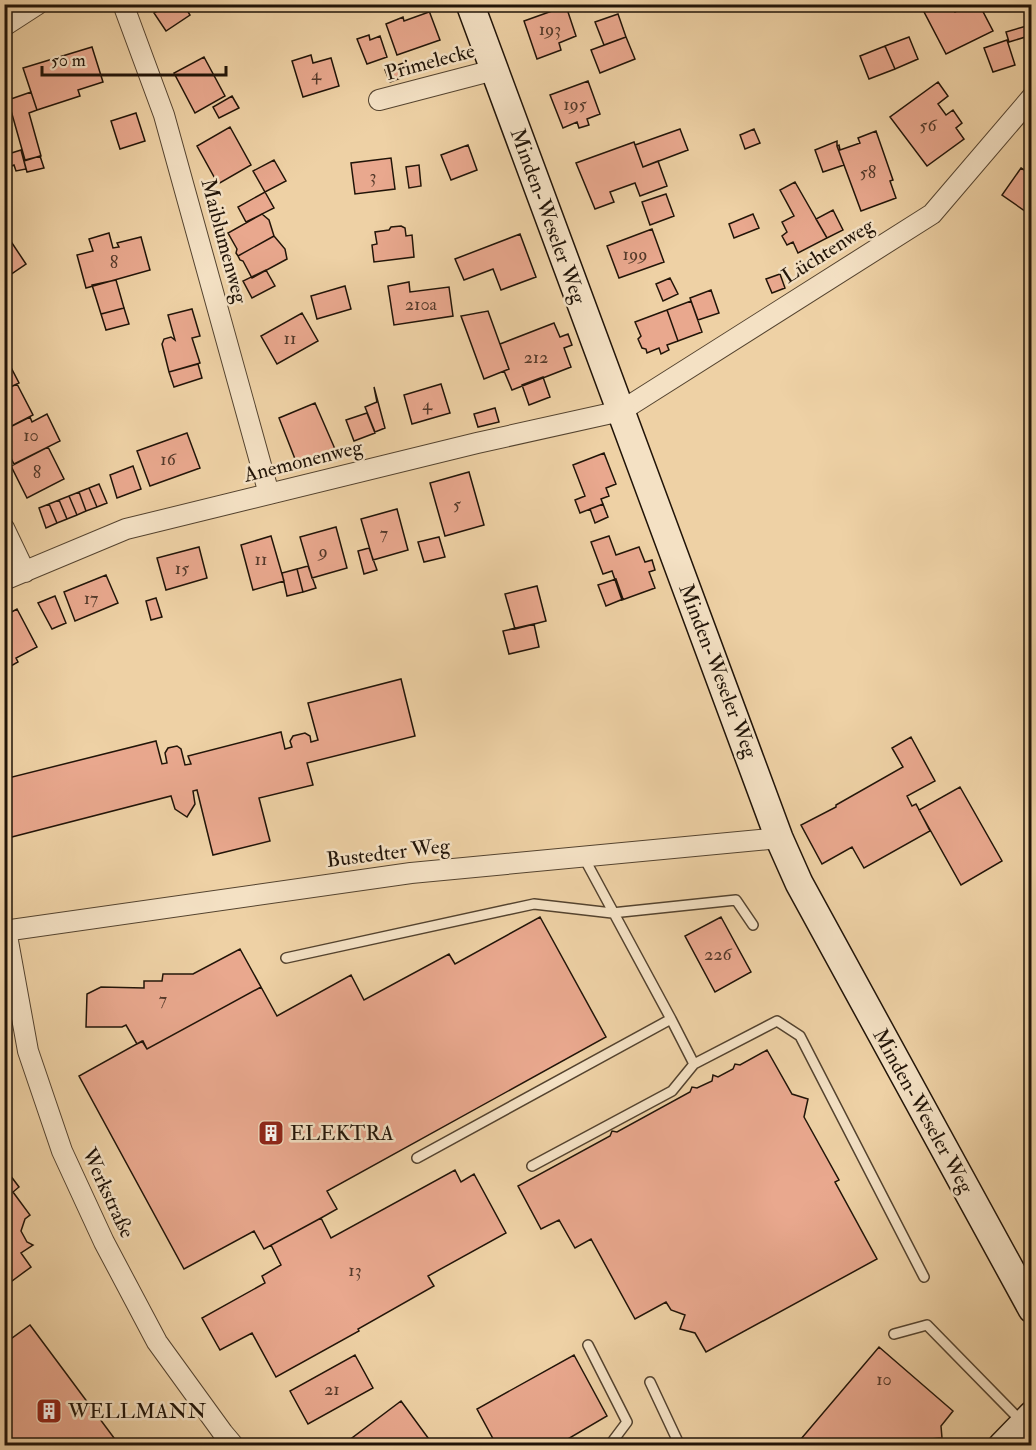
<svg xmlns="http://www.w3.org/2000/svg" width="1036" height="1450" font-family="'IM FELL Double Pica',serif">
  <rect width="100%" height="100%" fill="#eed1a5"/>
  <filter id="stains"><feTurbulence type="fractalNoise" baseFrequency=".00333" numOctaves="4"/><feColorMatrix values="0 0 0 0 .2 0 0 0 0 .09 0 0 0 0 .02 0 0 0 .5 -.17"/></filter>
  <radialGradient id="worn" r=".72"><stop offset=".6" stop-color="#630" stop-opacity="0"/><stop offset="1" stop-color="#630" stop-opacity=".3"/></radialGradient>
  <!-- building -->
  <path fill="#e9a88e" stroke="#211408" stroke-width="1.5" d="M168 4 184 5 190 15 166 31 154 13Z
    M930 4H952L955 12 971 4H979L993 31 946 54 922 8Z
    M566 6 576 36 559 43 561 50 537 59 524 21Z
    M428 8 440 40 397 55 386 24 403 17 404 21 429 12Z
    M618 14 626 37 604 45 595 22Z
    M1030 25 1032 35 1009 42 1006 32Z
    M369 35 370 40 380 36 387 57 367 64 357 39Z
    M626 37 635 59 600 73 591 50Z
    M909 37 918 59 895 69 885 46Z
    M1007 40 1015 65 993 72 984 48Z
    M885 46 895 69 869 79 860 56Z
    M92 47 103 82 78 90 80 96 37 110 23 68Z
    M311 55 313 63 331 58 339 86 303 97 292 61Z
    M204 57 225 96 195 113 174 73Z
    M406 62 411 74 390 82 385 70Z
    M588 81 600 114 587 119 589 125 579 128 577 122 563 128 550 95Z
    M938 82 948 96 938 104 946 115 953 110 962 123 956 128 964 139 927 166 890 117Z
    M31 92 37 110 29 113 41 156 25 160 8 100Z
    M232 96 239 108 219 118 213 107Z
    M136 113 145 141 120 149 111 121Z
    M230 127 251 165 218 184 197 146Z
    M680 129 688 150 643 167 635 145Z
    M754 129 760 143 745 149 740 135Z
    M876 131 893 180 890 181 896 198 861 211 837 146 839 145 840 150 860 143 858 138Z
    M837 141V146L844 165 823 172 815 150Z
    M634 142 643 167 658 161 667 186 640 196 635 183 610 192 614 202 595 209 576 163Z
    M468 145 477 170 451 180 441 155Z
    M21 150 26 169 16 171 14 165 9 167 5 155Z
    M40 156 44 168 27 172 24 161Z
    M391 158 395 189 355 194 351 163Z
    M274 160 286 181 265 192 253 171Z
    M419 165 421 186 409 188 406 167Z
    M1021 168 1032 175V216L1002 195Z
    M795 182 827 238 798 253 793 242 787 245 782 236 787 232 782 222 794 216 780 190Z
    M265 192 274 208 246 222 238 207Z
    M666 194 674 216 650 225 642 202Z
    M833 210 843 230 827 238 816 219Z
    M262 214 269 220 274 236 238 256 236 253 237 249 228 233Z
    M753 214 759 228 734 238 729 224Z
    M401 226 405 228 406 236 412 235 414 257 374 262 372 245 377 244 375 232 389 230 391 227Z
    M652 229 664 262 619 278 607 246Z
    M4 231 26 264 4 279Z
    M109 233 113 248 119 247 117 243 141 237 150 270 86 288 77 255 93 251 89 239Z
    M520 234 536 277 501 290 493 269 464 280 455 259Z
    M274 236 285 249 287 259 252 278 243 261 240 260 238 256Z
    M266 270 275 286 252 298 243 281Z
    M780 274 785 288 772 293 766 279Z
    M670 278 678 294 663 301 656 284Z
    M116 280 124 308 101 314 92 285Z
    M409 282 410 292 449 287 453 316 394 325 388 286Z
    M345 286 351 309 317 319 311 296Z
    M711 290 719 313 698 320 690 298Z
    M691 301 702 332 678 341 667 310Z
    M124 308 129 324 106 330 101 314Z
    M192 309 200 336 192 338 200 363 169 372 162 344 164 339 171 337 175 340 168 315Z
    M667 310 678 341 667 345 669 350 661 354 659 348 647 353 646 349 642 348 638 339 641 336 635 322Z
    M488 311 509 369 484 379 461 316Z
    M302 313 318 341 277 364 261 336Z
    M554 323 560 337 568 334 572 345 564 348 571 367 512 390 504 371 509 369 500 344Z
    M4 354 19 383 4 390Z
    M198 364 202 378 174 387 169 372Z
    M543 377 550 397 529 405 522 385Z
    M17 384 33 415 4 430V390Z
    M441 384 450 413 412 424 404 395Z
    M374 387 385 428 375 432 365 407 377 402Z
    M315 403 335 449 297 464 279 418Z
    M495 408 499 422 478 427 474 414Z
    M367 413 375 433 354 441 346 420Z
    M47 414 60 441 14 464 4 445V430L30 417 32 422Z
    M187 433 200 468 150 486 137 451Z
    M48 447 64 479 27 498 11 466Z
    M604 453 616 484 606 488 609 496 601 499 603 504 580 513 575 500 585 496 573 465Z
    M133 466 141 489 117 498 110 475Z
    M469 472 484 525 445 536 430 483Z
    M99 484 107 503 97 507 89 488Z
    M89 488 97 507 86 511 79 492Z
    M79 492 86 511 77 515 69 496Z
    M69 496 77 515 67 519 59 500Z
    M59 500 67 519 57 523 49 504Z
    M49 504 57 523 46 528 39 508Z
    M603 504 608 517 595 523 590 509Z
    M397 509 408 550 373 560 361 519Z
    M336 527 347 568 312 578 300 537Z
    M271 536 284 581 253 590 241 545Z
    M609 536 616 555 639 547 645 562 652 560 655 570 649 572 655 588 622 600 612 571 603 574 591 542Z
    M439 537 445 557 424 562 418 542Z
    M199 547 207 578 166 590 157 558Z
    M369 548 377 570 364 574 358 551Z
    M308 566 316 588 303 592 297 569Z
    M297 569 303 592 287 596 282 573Z
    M106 575 118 603 75 621 64 592Z
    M616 579 623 599 606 606 598 585Z
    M537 586 546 621 515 629 505 594Z
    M55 596 66 623 52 629 38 603Z
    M156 598 162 617 151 620 146 601Z
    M17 609 37 647 16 658 18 662 4 670V616Z
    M534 624 539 647 509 654 503 631Z
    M401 679 415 736 307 763 313 785 259 798 270 841 213 855 197 790 193 791 195 804 187 817 175 809 171 796 4 839V779L156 741 162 764 167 763 165 753 168 748 177 746 181 749 185 765 191 764 188 756 281 732 285 749 292 747 290 741 293 736 305 733 310 736 311 742 318 740 308 703Z
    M911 737 935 781 907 796 912 806 916 804 930 831 864 868 852 847 822 864 801 825 836 807V805L903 767 892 748Z
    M960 787 1002 861 961 885 919 810Z
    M540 917 606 1037 327 1191 337 1209 321 1218 264 1249 254 1231 184 1269 79 1076 142 1041 147 1049 261 987 277 1016 351 975 364 1000 449 954 455 964Z
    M721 917 751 972 715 992 685 936Z
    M240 949 261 987 147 1049 143 1041 137 1044 126 1025 122 1027H86L87 994 101 987 144 988V981H162L163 974H193Z
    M767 1050 792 1094 808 1099 804 1117 839 1180 835 1182 877 1259 706 1352 695 1333 680 1329 685 1315 671 1310 666 1302 635 1319 591 1239 575 1248 559 1220 541 1229 518 1186 610 1136 612 1131 617 1132 690 1092 692 1087 697 1088 712 1081 713 1075 718 1077 733 1069 735 1064 740 1065Z
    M4 1167 19 1187 13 1192 30 1215 25 1219 21 1231 27 1242 33 1245 21 1253 31 1267 12 1281 4 1271Z
    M455 1170 461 1182 474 1174 506 1233 428 1276 434 1286 358 1329 359 1331 276 1377 252 1333 220 1350 202 1318 265 1283 262 1276 281 1265 271 1245 321 1218 331 1238Z
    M30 1325 68 1376 120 1446H4V1344Z
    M879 1347 953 1411 941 1426 942 1438 930 1439 924 1446H795Z
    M355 1355 373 1388 308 1424 290 1391Z
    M574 1355 607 1416 556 1446H497L477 1409Z
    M401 1401 434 1446H351L348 1441Z"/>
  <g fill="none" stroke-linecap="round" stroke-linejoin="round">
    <!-- lane casing -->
    <g stroke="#54432f" stroke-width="12">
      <path id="lane" d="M286 958 534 904 612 913 736 900 753 925
        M671 1019 694 1064 777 1021 800 1036 924 1277
        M417 1158 671 1019 583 856
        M532 1166 672 1091 694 1064
        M894 1334 927 1325 1022 1422
        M588 1345 627 1422 609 1446
        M650 1382 680 1446"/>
    </g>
    <!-- street casing -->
    <g stroke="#54432f" stroke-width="22">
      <path id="street" d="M123 4 164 115 269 494
        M4 26 38 4
        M379 100 494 70
        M4 528 25 572
        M4 580 126 529 477 443 621 411 932 214 1032 97
        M6 930 28 1051 62 1151 104 1242 157 1342 223 1433 234 1446
        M4 931 411 873 779 838"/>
    </g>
    <!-- secondary casing -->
    <g stroke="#211408" stroke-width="30">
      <path id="secondary" d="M470 4 779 838 799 883 1032 1309
        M1002 1446 1032 1415"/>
    </g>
    <!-- lane -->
    <use href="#lane" stroke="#f4e1c4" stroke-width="9"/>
    <!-- street -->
    <use href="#street" stroke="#f4e1c4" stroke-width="20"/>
    <!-- secondary -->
    <use href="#secondary" stroke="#f4e1c4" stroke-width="27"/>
  </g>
  <!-- icons -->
  <defs>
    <g id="building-square" transform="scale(1.35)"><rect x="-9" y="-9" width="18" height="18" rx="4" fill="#8f2418" stroke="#f4e1c4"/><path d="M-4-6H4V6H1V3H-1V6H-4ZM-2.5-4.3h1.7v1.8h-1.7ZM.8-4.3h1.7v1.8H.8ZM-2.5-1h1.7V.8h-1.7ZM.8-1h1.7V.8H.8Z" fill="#fff"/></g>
  </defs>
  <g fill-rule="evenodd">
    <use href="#building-square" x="271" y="1133"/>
    <use href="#building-square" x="49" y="1411"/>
  </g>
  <g text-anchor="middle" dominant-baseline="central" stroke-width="5" stroke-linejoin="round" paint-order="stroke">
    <!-- number labels -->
    <g font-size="18" fill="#53392a">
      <text x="550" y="29">193</text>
      <text x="316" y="74">4</text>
      <text x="575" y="104">195</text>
      <text x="928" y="125">56</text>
      <text x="868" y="172">58</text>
      <text x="373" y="176">3</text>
      <text x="635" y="254">199</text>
      <text x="114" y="262">8</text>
      <text x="421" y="304">210a</text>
      <text x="290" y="338">11</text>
      <text x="536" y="357">212</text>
      <text x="427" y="404">4</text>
      <text x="31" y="435">10</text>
      <text x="168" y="459">16</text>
      <text x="37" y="472">8</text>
      <text x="457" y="504">5</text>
      <text x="384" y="533">7</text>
      <text x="323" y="551">9</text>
      <text x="261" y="559">11</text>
      <text x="182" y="568">15</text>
      <text x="91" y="598">17</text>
      <text x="718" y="954">226</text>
      <text x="163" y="999">7</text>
      <text x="355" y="1270">13</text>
      <text x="884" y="1379">10</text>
      <text x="332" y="1389">21</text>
    </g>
    <!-- street labels -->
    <g font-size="21" fill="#211408" stroke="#f4e1c4">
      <text transform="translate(430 62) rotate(-15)">Primelecke</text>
      <text transform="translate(548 216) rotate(70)">Minden-Weseler Weg</text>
      <text transform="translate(224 241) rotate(75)">Maiblumenweg</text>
      <text transform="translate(828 251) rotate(-32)">Lüchtenweg</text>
      <text transform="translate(303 461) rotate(-14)">Anemonenweg</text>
      <text transform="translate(718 671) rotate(69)">Minden-Weseler Weg</text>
      <text transform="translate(388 853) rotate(-7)">Bustedter Weg</text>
      <text transform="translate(923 1111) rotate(61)">Minden-Weseler Weg</text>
      <text transform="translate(108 1193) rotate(65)">Werkstraße</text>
    </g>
    <!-- poi labels -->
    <g font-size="21" fill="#211408" stroke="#f4e1c4" text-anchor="start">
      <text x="290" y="1133">ELEKTRA</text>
      <text x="68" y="1411">WELLMANN</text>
    </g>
  </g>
  <!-- margin -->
  <rect width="1036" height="1450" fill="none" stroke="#eed1a5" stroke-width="24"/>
  <rect x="6" y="6" width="1024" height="1438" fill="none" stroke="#211408" stroke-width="3"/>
  <rect x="12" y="12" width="1012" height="1426" fill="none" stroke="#211408" stroke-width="1.5"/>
  <!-- scale -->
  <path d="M42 66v9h184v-9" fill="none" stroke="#211408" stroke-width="3"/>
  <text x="51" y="66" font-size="18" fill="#211408" stroke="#f4e1c4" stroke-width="4.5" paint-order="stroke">50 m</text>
  <rect width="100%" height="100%" filter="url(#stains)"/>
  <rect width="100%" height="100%" fill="url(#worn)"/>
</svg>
